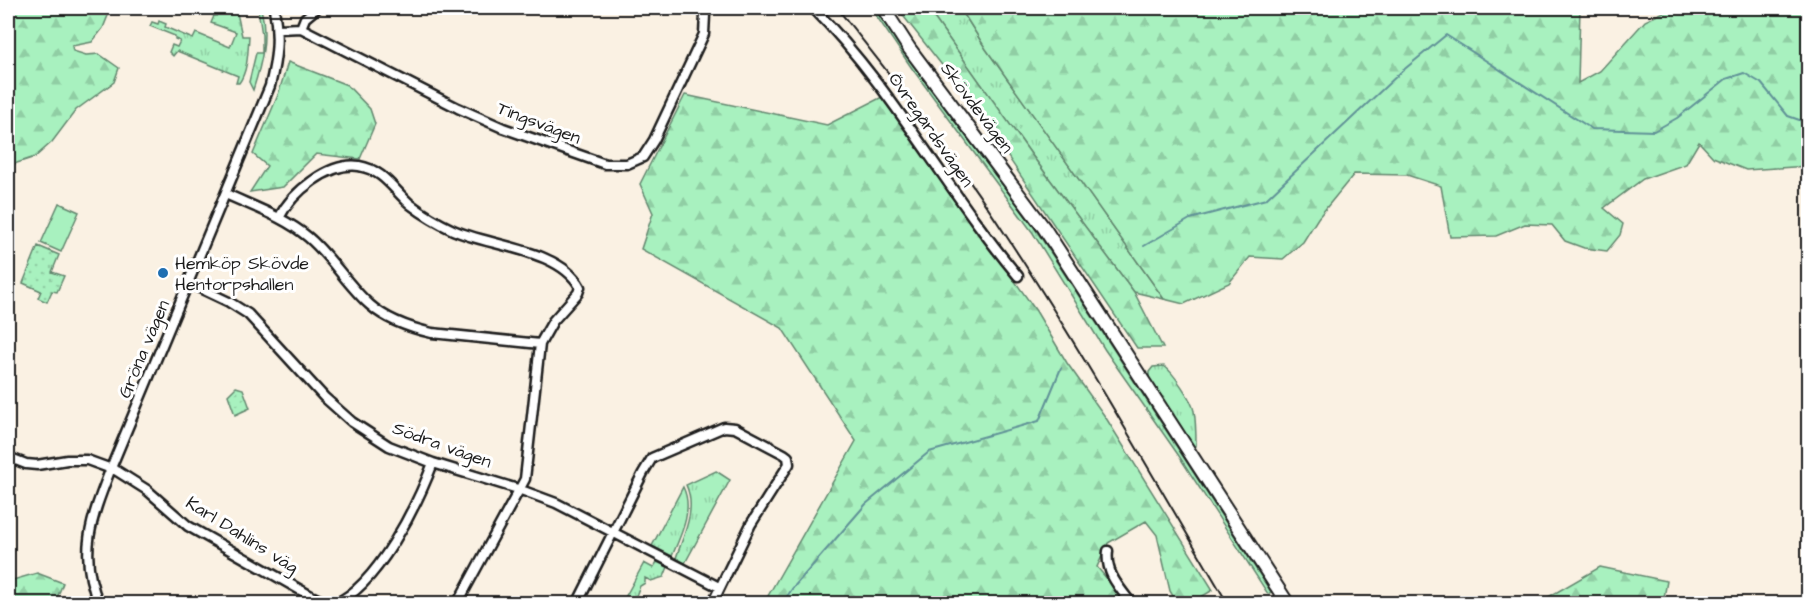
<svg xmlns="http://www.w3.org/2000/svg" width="1816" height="611" font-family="'Architects Daughter',sans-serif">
  <defs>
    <pattern id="grass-tufts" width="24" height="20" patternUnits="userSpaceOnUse" patternTransform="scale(1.5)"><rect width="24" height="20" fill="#a8f1bf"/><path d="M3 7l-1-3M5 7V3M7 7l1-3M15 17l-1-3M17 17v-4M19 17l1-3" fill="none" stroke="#90cea4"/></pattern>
    <pattern id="forest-firs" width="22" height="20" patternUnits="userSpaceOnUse" patternTransform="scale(1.5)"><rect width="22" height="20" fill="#a8f1bf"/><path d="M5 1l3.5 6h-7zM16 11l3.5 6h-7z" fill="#90cea4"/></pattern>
    <pattern id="park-dots" width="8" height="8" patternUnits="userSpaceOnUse" patternTransform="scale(1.5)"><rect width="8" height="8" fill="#a8f1bf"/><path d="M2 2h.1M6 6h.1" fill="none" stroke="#90cea4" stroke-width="1.8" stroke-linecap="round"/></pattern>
  </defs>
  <rect width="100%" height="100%" fill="#faf1e3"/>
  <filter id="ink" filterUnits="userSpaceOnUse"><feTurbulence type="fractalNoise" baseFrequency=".0167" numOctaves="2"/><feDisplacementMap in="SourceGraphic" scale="12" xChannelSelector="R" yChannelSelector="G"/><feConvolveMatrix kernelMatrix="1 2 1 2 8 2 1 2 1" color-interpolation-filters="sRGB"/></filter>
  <g filter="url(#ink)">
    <!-- grass -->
    <path fill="url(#grass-tufts)" stroke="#62866e" stroke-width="1.5" d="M206 8 216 16 217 12 209 8H236L242 36H249C248 51 248 71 239 83H236L238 76 177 51 173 56 169 52 172 45 177 47 180 41 175 39V36L150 26 152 22 158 24 159 21 166 24 165 27 193 39 196 33 230 47 236 32 211 23 214 16 205 10Z
      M251 8H261C268 37 262 62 253 90L249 82 256 53H262V35L258 9 252 10Z
      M871 8H874L926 83 1034 227 1271 592 1268 594 1179 456 1105 350 1033 233 911 67Z
      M927 8H960L986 49 1164 299 1134 292 1031 154Z
      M1164 366C1173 372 1192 400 1194 411 1196 422 1196 434 1196 446L1194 447 1149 378V372L1153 367Z
      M716 471 730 480 685 563 676 558C684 534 697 509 686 485Z
      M683 487C694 509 681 535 672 556L652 546Z
      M657 562 668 567 664 577 651 581 645 578V583L640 586 633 603H622L644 563 653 568Z"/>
    <!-- forest -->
    <path fill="url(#forest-firs)" stroke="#62866e" stroke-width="1.5" d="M8 8H111L103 28 92 42 72 46 73 51 86 55 99 54 119 68 114 82 76 110 52 142 35 157 8 166Z
      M897 8H927L1031 154 1134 292 1163 348H1137L971 102Z
      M960 8H1580L1578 83 1600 71 1645 21 1672 8H1808V166L1746 170 1713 157 1699 142 1686 164 1643 179 1604 208 1623 224 1620 235 1607 251 1584 248 1565 241 1552 225 1525 224 1496 236 1450 237 1441 186 1407 175 1354 174 1318 218 1303 242 1283 259 1250 257 1229 283 1184 304 1164 299 986 49Z
      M288 62 347 85 370 109 375 124 360 159 316 154 283 187 250 192 267 166 253 154 278 95Z
      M685 95 827 125 884 96 1036 311 1067 363 1106 418 1213 590 1191 603H1177L1170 591 1157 535 1146 521 1108 543 1097 567 1127 603H764L856 441 782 328 641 249 653 213 640 184Z
      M1600 567 1667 581 1663 603H1538Z
      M37 573 63 583 55 603H8V579L13 580Z"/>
    <!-- park -->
    <path fill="url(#park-dots)" stroke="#62866e" stroke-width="1.5" d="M38 246 59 255 52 272 64 276 57 292 52 291 47 302 38 298 41 291 23 283Z
      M236 387 243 389 250 408 235 415 228 395Z"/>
    <!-- pitch -->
    <path fill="#a8f1bf" stroke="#62866e" stroke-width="1.5" d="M59 203 79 212 61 252 41 243Z"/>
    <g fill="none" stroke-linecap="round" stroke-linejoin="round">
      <!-- stream -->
      <path stroke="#619297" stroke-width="2" d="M1144 246 1190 219 1266 199 1401 72 1446 35 1592 129 1654 131 1677 118 1726 79 1744 73 1761 83 1788 116 1808 123
        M782 604 792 589 866 504 929 452 1039 421 1061 368"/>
      <!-- street casing -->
      <g stroke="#1c1c1c" stroke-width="13">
        <path id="street" d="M813 8C893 88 946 190 1018 276
          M301 28 305 18 317 8
          M278 29 301 28 458 108 503 128 605 164H627L643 157 654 140 704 34 705 15 701 8
          M226 194C254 207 284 217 308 237 331 256 347 285 370 305 387 320 410 328 432 333L540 344 553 321 578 293 580 287C560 249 488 246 453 230 438 223 423 214 410 204 393 189 383 170 359 166 329 162 292 192 279 218
          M189 283 229 302 248 314 324 397 352 422 389 446 433 463 521 490 556 503 719 587
          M8 457 26 464 37 465 67 460H87L117 471 147 490 188 526 311 596 328 604
          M1108 551C1105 573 1119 587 1132 604
          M99 604C77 553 92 517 111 468L270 86C277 57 279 37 274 8
          M334 604C377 587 417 505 433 463
          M457 604 525 479 540 344
          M577 604 643 473 652 458 724 427 735 428 784 454 788 457 789 464 751 524 712 604"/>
      </g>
      <!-- secondary casing -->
      <g stroke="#1c1c1c" stroke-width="16">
        <path id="secondary" d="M883 8 909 48 1044 228 1288 604"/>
      </g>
      <!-- street -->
      <use href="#street" stroke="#fff" stroke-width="8"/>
      <!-- secondary -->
      <use href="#secondary" stroke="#fff" stroke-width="12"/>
      <!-- rail -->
      <path stroke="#1c1c1c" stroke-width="2" d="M837 8C895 81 954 155 1005 234 1084 354 1155 480 1228 604"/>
    </g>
  </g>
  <!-- markers -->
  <circle fill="#1f6fb2" stroke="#fff" stroke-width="2" cx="163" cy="273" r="6"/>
  <g text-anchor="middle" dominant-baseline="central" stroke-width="6" stroke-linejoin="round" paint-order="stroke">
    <!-- street labels -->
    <g font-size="18" fill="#1c1c1c" stroke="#fff">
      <text transform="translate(977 108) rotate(53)">Skövdevägen</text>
      <text transform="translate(539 123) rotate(21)">Tingsvägen</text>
      <text transform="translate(931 130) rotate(55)">Övregårdsvägen</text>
      <text transform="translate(144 349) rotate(-67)">Gröna vägen</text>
      <text transform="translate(442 445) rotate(20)">Södra vägen</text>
      <text transform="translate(242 535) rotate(32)">Karl Dahlins väg</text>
    </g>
    <!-- poi labels -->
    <g font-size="18" fill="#1c1c1c" stroke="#fff" text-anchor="start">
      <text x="175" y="263">Hemköp Skövde<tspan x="175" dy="21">Hentorpshallen</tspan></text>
    </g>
  </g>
  <!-- margin -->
  <rect width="1816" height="611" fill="none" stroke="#fff" stroke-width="30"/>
  <rect x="15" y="15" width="1786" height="581" fill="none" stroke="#1c1c1c" stroke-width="2" filter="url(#ink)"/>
</svg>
